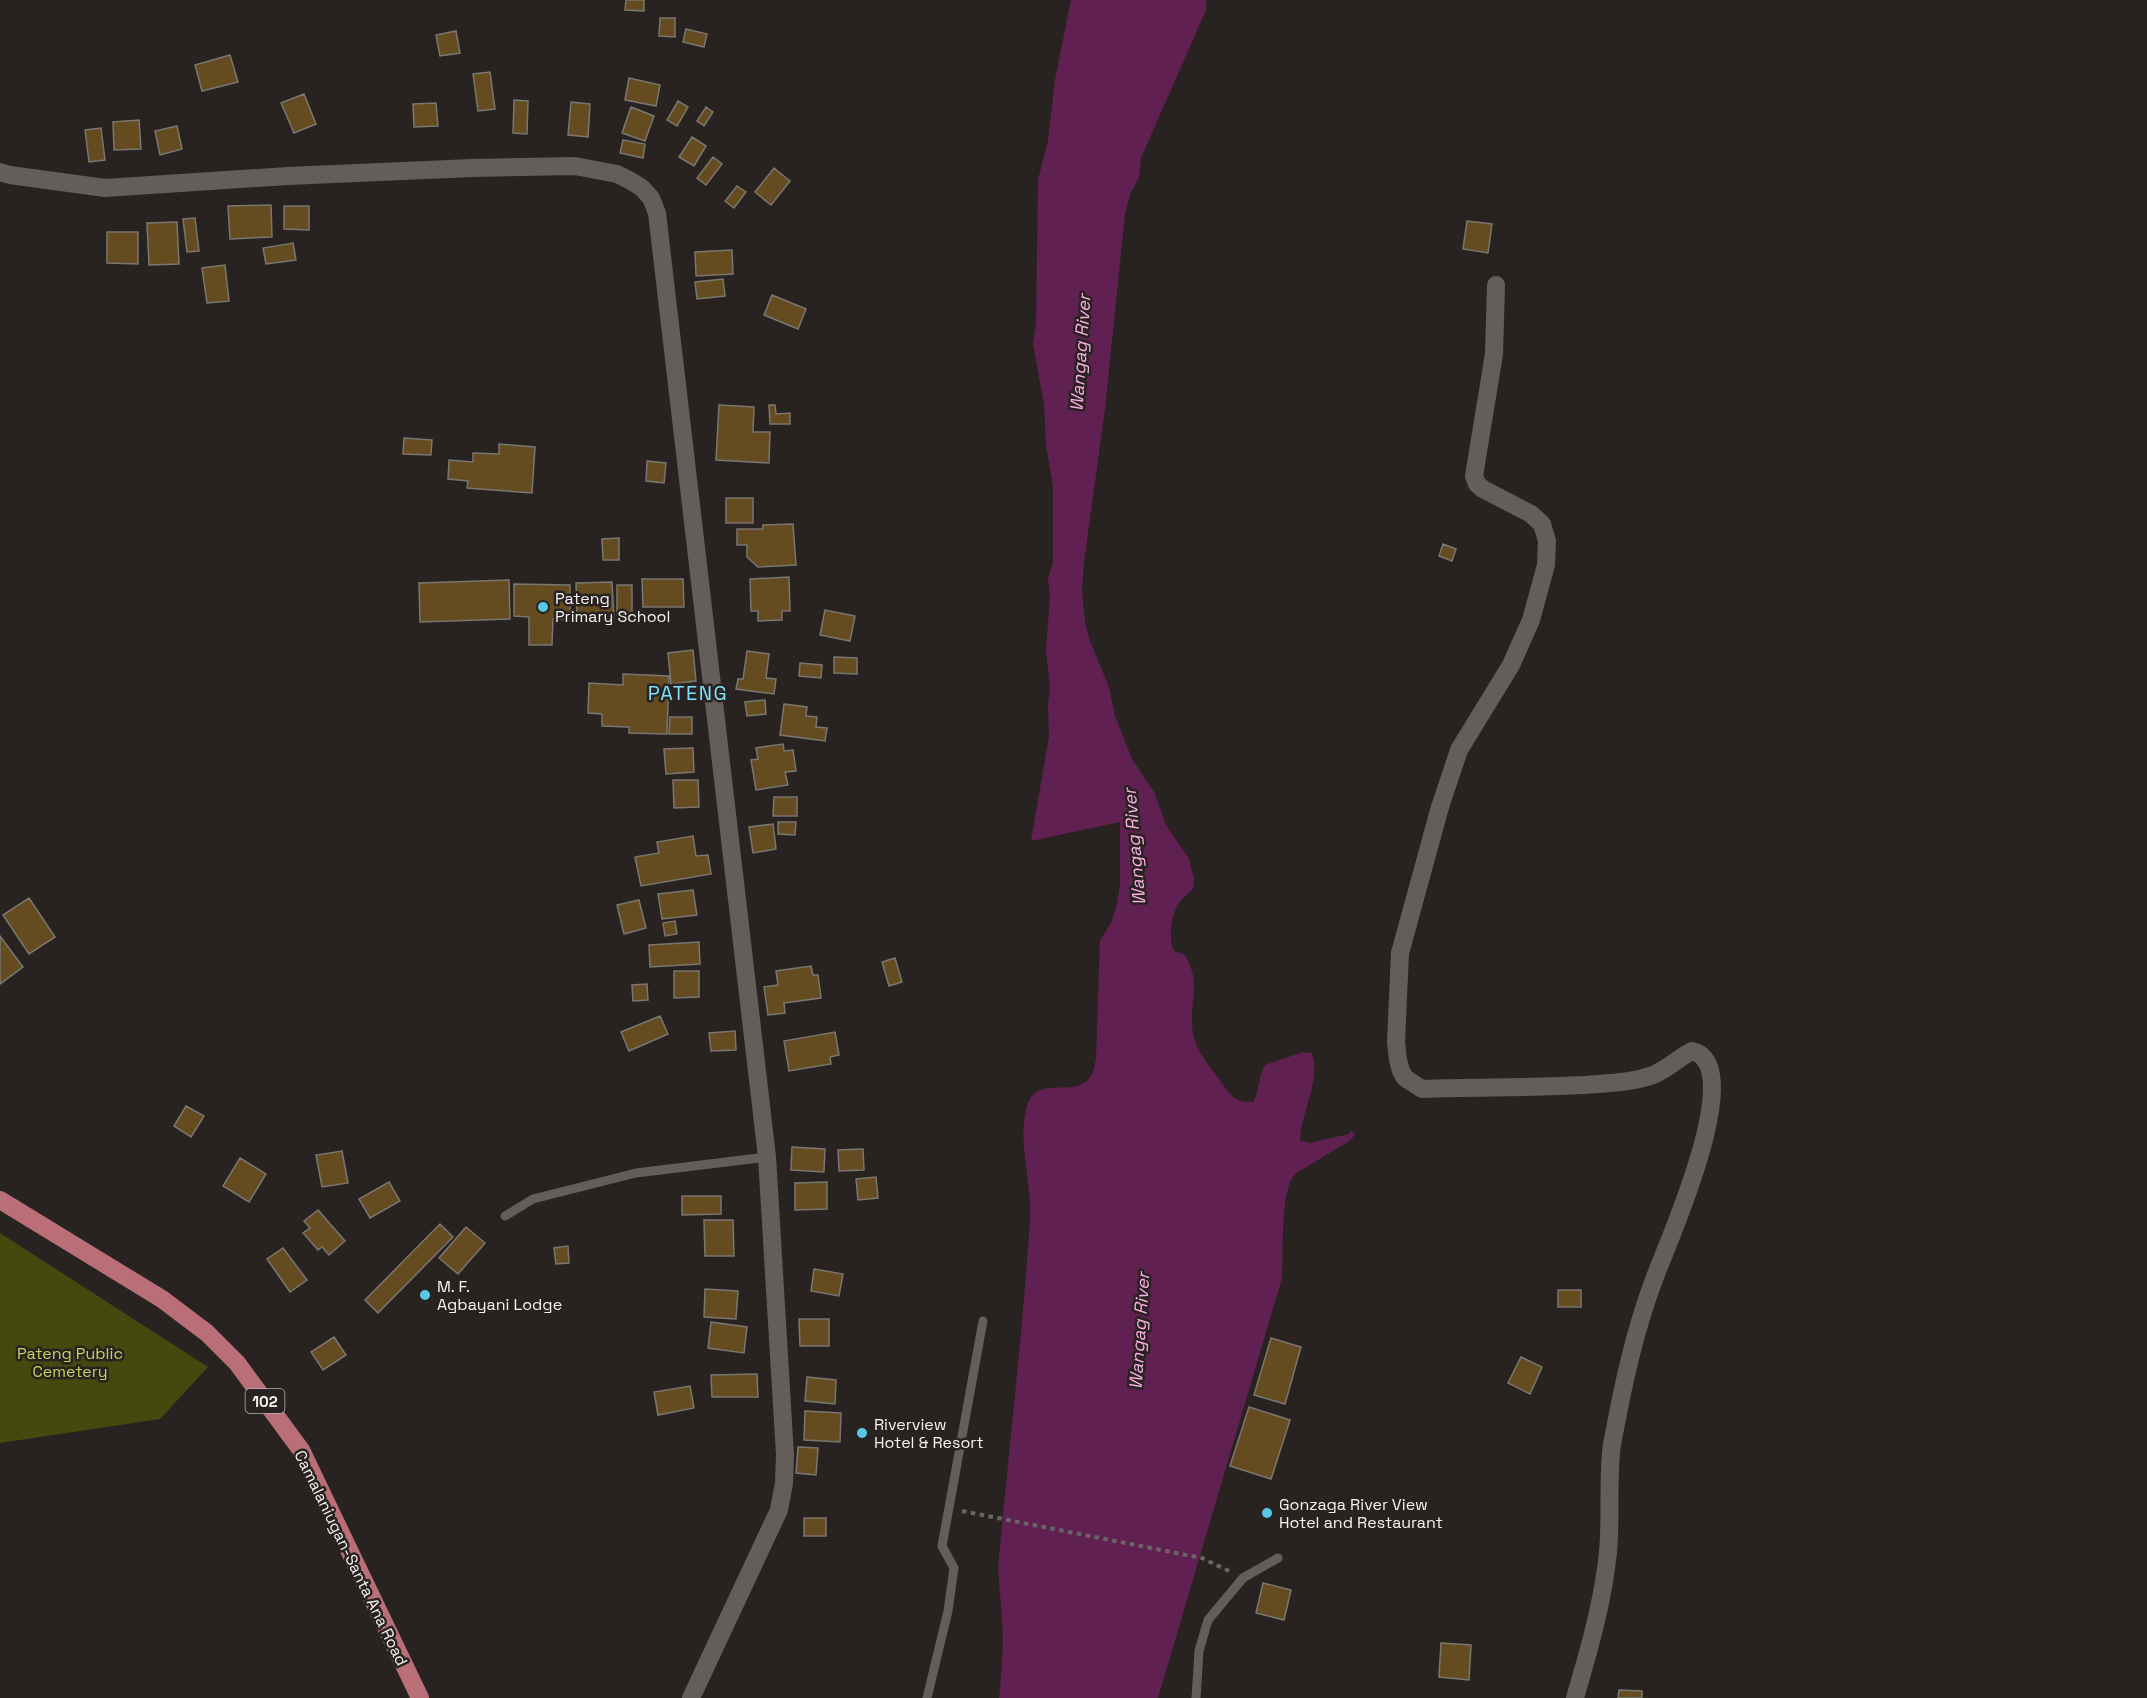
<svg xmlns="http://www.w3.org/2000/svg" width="2147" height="1698" font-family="'Space Grotesk',sans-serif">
  <rect width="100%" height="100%" fill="#282320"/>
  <!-- green -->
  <path fill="#44490e" d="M0 1233 208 1367 160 1419 0 1443Z"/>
  <!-- water -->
  <path fill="#612052" d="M1071 0H1206V10L1141 158 1139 177 1130 195 1125 214 1105 409 1084 562 1082 592 1085 622 1090 641 1109 687 1115 716 1132 759 1154 792 1166 825 1189 859 1194 879 1193 889C1189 893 1182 898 1179 903 1171 914 1168 939 1174 951L1184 954C1201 981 1191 995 1192 1022 1192 1046 1206 1062 1220 1080 1230 1094 1233 1103 1253 1102 1260 1090 1258 1077 1265 1065L1303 1052 1312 1053C1321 1082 1301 1111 1300 1140L1309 1143 1349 1134 1352 1131 1355 1135 1348 1142 1296 1173C1279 1190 1284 1252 1282 1276 1281 1282 1279 1289 1277 1295L1158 1698H999C1002 1671 1004 1644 1002 1617 1001 1597 997 1577 999 1558 1009 1445 1023 1332 1030 1219 1032 1183 1018 1145 1026 1110 1034 1072 1071 1099 1089 1079 1093 1074 1095 1065 1096 1058L1100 940 1111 923 1117 904 1120 884V822L1031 841 1049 736 1048 705 1050 689 1046 651 1050 595 1048 578 1053 563V486L1046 445 1044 404 1033 344 1036 325 1038 180 1048 141 1055 80Z"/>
  <!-- building -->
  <path fill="#644c20" stroke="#7a7671" stroke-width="1.5" d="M626 0H644V11L625 10Z
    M660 18H675V37L659 36Z
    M686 29 707 34 704 47 683 42Z
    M456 31 460 53 440 56 436 35Z
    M230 55 238 82 202 91 195 65Z
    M490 72 495 109 478 111 473 74Z
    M629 78 660 85 656 106 625 100Z
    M304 94 316 124 294 133 281 103Z
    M514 100 528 101 527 134 513 133Z
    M678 101 688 107 677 126 667 120Z
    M571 102 590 104 588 137 568 135Z
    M436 103 438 126 414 127 413 104Z
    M631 107 654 116 645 141 622 133Z
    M706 107 713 112 704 126 697 121Z
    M139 120 141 149 114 150 113 122Z
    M177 126 182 149 160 155 155 131Z
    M101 128 105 160 89 162 85 130Z
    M692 137 706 146 694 166 679 157Z
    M623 140 645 144 643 158 620 153Z
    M713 157 722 164 706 185 697 178Z
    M774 168 790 181 771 205 755 192Z
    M737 186 746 192 734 208 725 201Z
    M271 205 272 237 230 239 228 206Z
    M284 206H309V230L284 229Z
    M195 218 199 251 187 252 183 219Z
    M1467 221 1492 224 1488 253 1463 249Z
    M177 222 179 264 149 265 147 223Z
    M107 232H138V264L107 263Z
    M293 243 296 260 266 264 263 248Z
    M732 250 733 274 696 276 695 252Z
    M225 265 229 301 207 303 202 268Z
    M723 279 725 296 697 299 695 282Z
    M772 295 806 309 798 329 764 315Z
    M719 405 754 407 753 432H770L769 463 716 460Z
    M769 405H775L776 414 790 413V424H770Z
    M404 438 432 440 431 455 403 454Z
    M499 444 535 447 532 493 467 488 468 481 448 479 449 460 473 462V453L499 454Z
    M647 461 666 463 664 483 646 481Z
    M726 498H753V523H726Z
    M793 524 796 565 758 567 747 557V545H737V529H763V525Z
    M619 538V560H603L602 539Z
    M1443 544 1456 549 1452 561 1439 556Z
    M789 577 790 611H782V620L758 621V611H751L750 579Z
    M642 579H683L684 607H643Z
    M509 580 510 619 420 622 419 583Z
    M612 582 614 618 577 619 576 583Z
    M514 584 570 585V620L553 619 552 645H529V617L514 616Z
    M617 585H632V615H617Z
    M825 610 855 616 850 641 820 635Z
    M693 650 696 681 671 684 668 653Z
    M747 651 769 654 766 678 776 679 774 694 736 689 738 679H743Z
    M834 657 857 658V674L834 673Z
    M800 663 822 665 821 678 799 676Z
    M623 674 669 676 667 734 629 733V727L602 726V714L588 713 589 683 623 685Z
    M765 700 766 714 747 716 745 702Z
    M784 704 807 707 806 716 817 717 816 727 827 728 825 741 780 735Z
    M670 717H692V734H669Z
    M783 744 784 751 793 750 796 771 785 772 788 785 756 790 751 760 758 759 756 748Z
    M693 748 694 772 666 774 664 749Z
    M673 780H698L699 807 674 808Z
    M774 797H797V816H773Z
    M778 822H796L795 835 778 834Z
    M773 824 776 849 753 853 749 827Z
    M693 836 696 856 708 855 711 874 641 886 635 857 659 853 657 842Z
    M693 890 697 915 662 919 658 894Z
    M29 898 55 937 29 954 3 915Z
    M639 900 646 928 624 934 617 905Z
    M675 921 677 934 665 936 663 923Z
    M0 936 23 967 0 984Z
    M699 942 700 964 650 967 649 945Z
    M895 958 902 982 889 986 882 962Z
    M811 966 813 975H818L821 998 784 1003 785 1013 768 1015 764 987 778 985 776 971Z
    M674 971H699V997L674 998Z
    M647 984 648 1000 633 1001 632 985Z
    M660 1016 668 1034 629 1051 621 1032Z
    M735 1031 736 1050 711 1051 709 1033Z
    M835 1032 839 1055 830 1057 831 1064 789 1071 784 1041Z
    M186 1106 204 1116 191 1137 174 1126Z
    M792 1147 825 1149 824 1172 791 1170Z
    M863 1149 864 1170 839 1171 838 1150Z
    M342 1151 348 1183 322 1187 316 1155Z
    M240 1158 266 1174 249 1202 223 1186Z
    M876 1177 878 1198 858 1200 856 1179Z
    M389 1182 400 1201 370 1218 359 1199Z
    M827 1182V1209L795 1210V1183Z
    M682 1196H721V1214L682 1215Z
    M318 1210 345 1241 329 1255 322 1247 318 1250 303 1233 310 1228 304 1221Z
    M704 1220H733L734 1256H705Z
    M440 1224 453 1237 378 1313 365 1300Z
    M466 1227 485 1243 458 1274 439 1258Z
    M568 1246 569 1263 556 1264 554 1248Z
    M283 1248 307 1280 290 1292 267 1259Z
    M814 1269 843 1274 839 1296 811 1291Z
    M705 1289 738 1291 736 1319 704 1317Z
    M1558 1290H1581V1307H1558Z
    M799 1319H829V1346H800Z
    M711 1322 747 1327 744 1353 708 1348Z
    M334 1337 346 1355 323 1370 311 1352Z
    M1271 1338 1301 1347 1285 1404 1254 1395Z
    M1521 1357 1542 1367 1530 1394 1508 1383Z
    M757 1374 758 1397H712L711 1375Z
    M807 1377 836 1380 835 1404 805 1401Z
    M690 1386 694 1408 658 1415 654 1392Z
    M1249 1407 1290 1420 1271 1479 1230 1466Z
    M805 1411 841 1413 840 1442 804 1440Z
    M798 1447 818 1448 816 1475 796 1473Z
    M804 1518H826V1536H804Z
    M1263 1583 1291 1590 1284 1620 1256 1613Z
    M1441 1643 1471 1645 1469 1680 1439 1677Z
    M1619 1690 1642 1691V1698H1618Z"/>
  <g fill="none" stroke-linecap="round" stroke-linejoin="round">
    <!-- path -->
    <path stroke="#6b6664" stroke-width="4" stroke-dasharray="4.5 4.5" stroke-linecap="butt" d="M962 1511 1202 1558 1229 1571"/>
    <!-- lane -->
    <path stroke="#645e5b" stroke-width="9" d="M505 1216 533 1199 636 1173 767 1157
      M927 1698 948 1611 954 1568 942 1546 983 1321
      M1196 1698 1199 1651 1208 1620 1243 1578 1278 1558"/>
    <!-- street -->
    <path stroke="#645e5b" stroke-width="18" d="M0 172 10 175 105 188 288 176 472 168 575 166 617 174 631 181 642 188 651 198 657 213 767 1157 785 1455 784 1483 779 1510 691 1698
      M1496 285 1494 354 1474 476 1477 484 1483 489 1531 514 1542 524 1547 541 1546 565 1531 620 1511 665 1459 750 1440 807 1400 953 1396 1042 1398 1060 1401 1071 1405 1078 1422 1089C1476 1087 1530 1088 1584 1085 1606 1083 1631 1083 1653 1075 1668 1069 1678 1058 1692 1051 1749 1064 1667 1244 1655 1277 1638 1321 1627 1367 1618 1413 1616 1426 1612 1440 1611 1453 1608 1486 1611 1519 1608 1552 1603 1602 1589 1650 1575 1698"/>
    <!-- primary -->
    <path stroke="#ba6f78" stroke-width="18" d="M0 1200 162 1299 207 1333 237 1363 301 1450 420 1698"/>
  </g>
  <!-- markers -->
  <g fill="#59c8e4" stroke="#282320" stroke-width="2">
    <circle cx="543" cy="607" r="6"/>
    <circle cx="425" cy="1295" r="6"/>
    <circle cx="862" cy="1433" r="6"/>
    <circle cx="1267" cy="1513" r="6"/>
  </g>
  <g text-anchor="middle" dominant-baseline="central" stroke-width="5" stroke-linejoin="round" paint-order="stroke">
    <!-- shield labels -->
    <rect fill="#282320" stroke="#b9b5b3" stroke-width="1.5" x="245.5" y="1389" width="39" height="24" rx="4.5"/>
    <g font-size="15" font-weight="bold" fill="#f7f3f2">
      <text x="265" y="1401">102</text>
    </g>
    <!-- poi labels -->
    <g font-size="16" fill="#f7f3f2" stroke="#282320" text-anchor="start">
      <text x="555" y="598">Pateng<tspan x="555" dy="18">Primary School</tspan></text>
      <text x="437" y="1286">M. F.<tspan x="437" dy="18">Agbayani Lodge</tspan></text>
      <text x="874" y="1424">Riverview<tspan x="874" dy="18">Hotel &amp; Resort</tspan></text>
      <text x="1279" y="1504">Gonzaga River View<tspan x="1279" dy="18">Hotel and Restaurant</tspan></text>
    </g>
    <!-- park labels -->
    <g font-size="16" fill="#c7d35c" stroke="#282320">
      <text x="70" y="1353">Pateng Public<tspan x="70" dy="18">Cemetery</tspan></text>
    </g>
    <!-- street labels -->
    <g font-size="16" fill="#f7f3f2" stroke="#282320">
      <text transform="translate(351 1558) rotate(64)">Camalaniugan-Santa Ana Road</text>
    </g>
    <!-- water labels -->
    <g font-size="18" font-style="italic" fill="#fdaee6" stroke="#282320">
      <text transform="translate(1080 353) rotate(-86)">Wangag River</text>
      <text transform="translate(1134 847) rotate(-95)">Wangag River</text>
      <text transform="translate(1139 1331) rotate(-86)">Wangag River</text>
    </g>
    <!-- quarter labels -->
    <g font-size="20" letter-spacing="1.5" fill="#7ee1fb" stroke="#282320">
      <text x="688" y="693">PATENG</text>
    </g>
  </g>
</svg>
